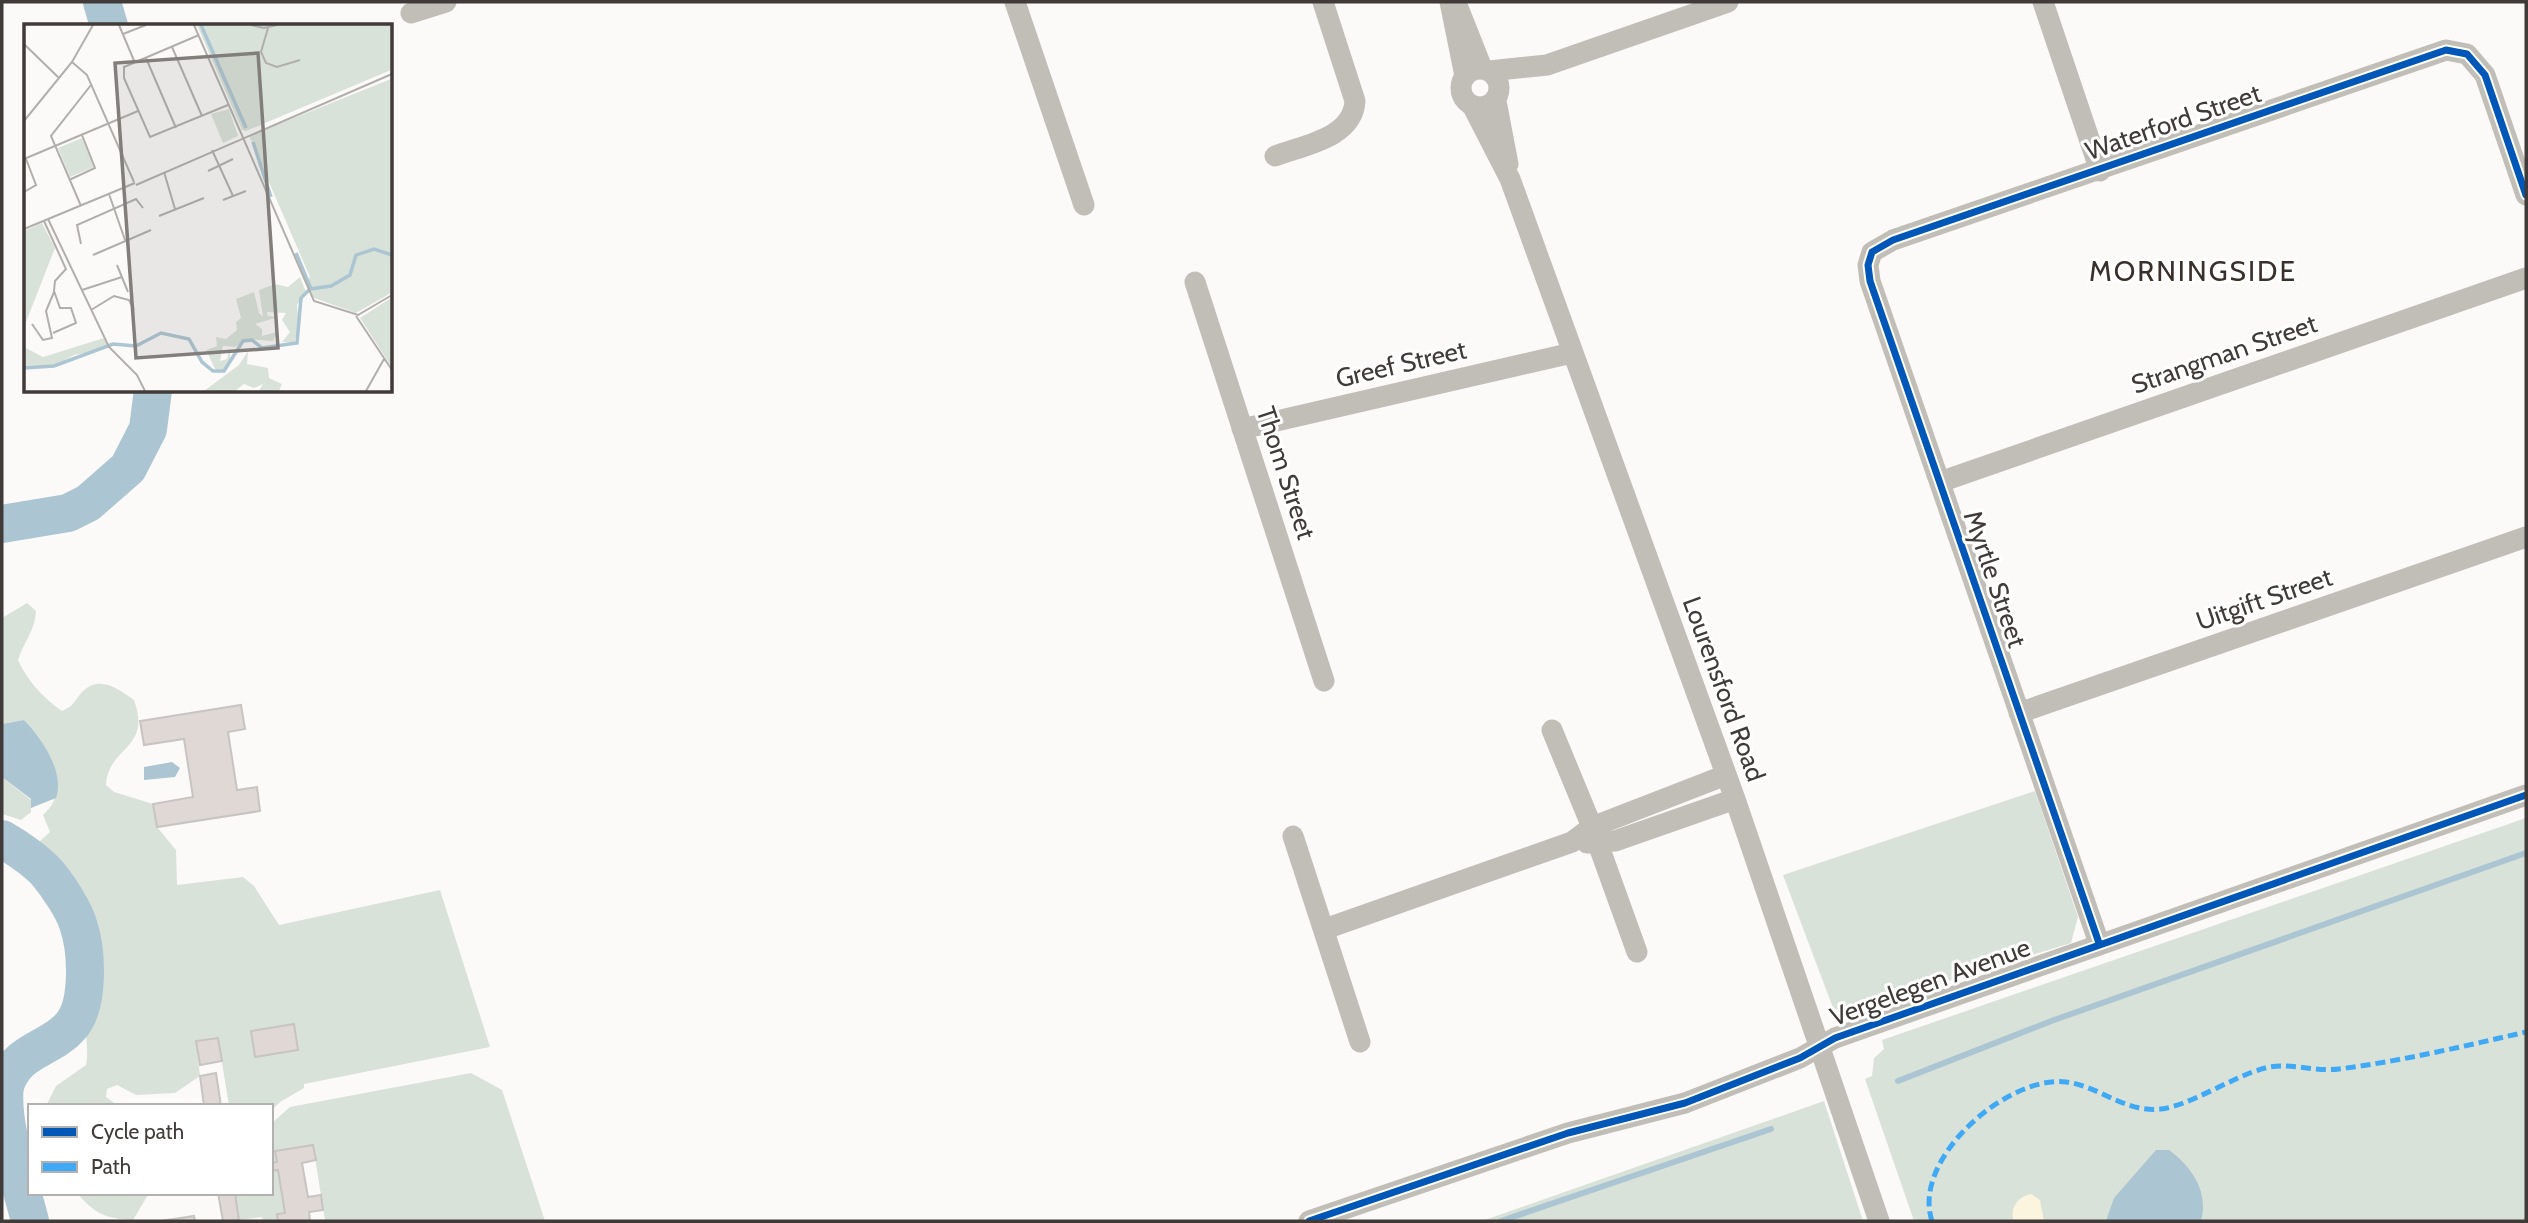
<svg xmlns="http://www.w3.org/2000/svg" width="2528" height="1223" font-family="Cabin,sans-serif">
  <rect width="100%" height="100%" fill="#fcfaf8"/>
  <!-- green -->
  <path fill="#d9e2d9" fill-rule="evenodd" d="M27 603 36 611C36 628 23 644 18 660 27 680 43 698 62 711 74 706 74 701 82 692 99 674 119 689 134 700 152 750 108 746 106 785L114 792 153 804 157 827 176 850 177 885 243 877 254 886 279 925 440 890 490 1047 304 1084V1088L280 1102 271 1111V1106H229L218 1038 196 1041 200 1076 175 1093 136 1095 117 1085 107 1089 106 1097 118 1106H46L56 1086 86 1065C89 1050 85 1039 86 1024 86 1013 90 1003 91 992 93 965 87 910 70 888 59 875 46 867 36 853L40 841 50 832 43 815C74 788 48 744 24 720L2 724V618ZM294 1024 255 1056 251 1031Z
    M2 777 31 800V812L21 820 2 814Z
    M2035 791 2078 917 2071 943 1851 1011 1844 1013 1833 1008 1783 875Z
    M2526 818V1221H1914L1865 1079 1872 1076 1874 1058 1884 1049 1882 1040Z
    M471 1073 502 1090 545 1221H325L313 1145 275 1151 277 1162 271 1163V1124L290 1107Z
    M1824 1101 1863 1221H1482Z
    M278 1170 285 1213 277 1214V1221H286H263L262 1217 239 1220 235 1193H271V1171Z
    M77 1193H147L148 1195 133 1220C105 1218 96 1215 77 1193Z"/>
  <!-- sand -->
  <path fill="#fbf5df" d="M2031 1194 2040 1200 2044 1221H2014C2009 1209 2018 1196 2031 1194Z"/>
  <!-- water -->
  <path fill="#acc5d2" d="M24 720C42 738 65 772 56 798L31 808V799L2 777V724Z
    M172 762 180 768 175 777 144 780V767Z
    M2156 1150H2169C2192 1167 2209 1192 2201 1221H2106L2114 1198Z"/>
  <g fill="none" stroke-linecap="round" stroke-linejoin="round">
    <!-- stream -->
    <path stroke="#acc5d2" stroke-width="6" d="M1898 1081 2054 1020 2526 853
      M1501 1221 1771 1129"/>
    <!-- river -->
    <path stroke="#acc5d2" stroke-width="38" d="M102 2 109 26
      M2 524 68 513 88 503 128 468 148 429 153 390
      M2 839C16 847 38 862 48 874 58 886 74 910 78 924 87 950 90 1006 70 1027 50 1050 16 1049 5 1086 0 1122 21 1185 30 1221"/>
  </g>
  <!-- building -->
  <path fill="#dfd8d4" stroke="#c7c4c2" stroke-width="2" d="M241 705 245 729 228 732 237 790 257 787 260 811 157 827 153 804 193 797 184 739 144 745 140 721Z
    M294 1024 298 1050 255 1057 251 1031Z
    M218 1038 222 1061 200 1065 196 1041Z
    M216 1073 221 1106H204L200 1076Z
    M313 1145 316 1160 302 1163 308 1197 321 1195 323 1210 309 1212 310 1221H278L277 1214 285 1213 278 1170 271 1171V1163L277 1162 275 1151Z
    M218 1193H235L239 1221H223Z
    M194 1216 195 1221H161Z"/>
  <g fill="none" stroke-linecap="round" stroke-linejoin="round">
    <!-- street -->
    <path stroke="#c1beb7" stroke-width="21" d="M1015 2 1084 205
      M1450 2 1465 76
      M2043 2 2100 171
      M1459 10 1482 68
      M411 13 446 2
      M1461 88a19 19 0 1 1 38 0a19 19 0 1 1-38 0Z
      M1489 71 1547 65 1728 2
      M1496 101 1508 164
      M1473 107 1510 179 1735 799 1879 1221
      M1275 156C1304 145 1353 138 1355 101L1323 2
      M1195 282 1324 681
      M1242 429 1572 353
      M1940 482 2526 278
      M2019 713 2526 537
      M1552 730 1592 827 1637 952
      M1293 836 1360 1042
      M1587 843 1615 841 1735 799
      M1325 929 1572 842 1592 827 1726 775
      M2099 943 1870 281 1868 265 1872 252 1893 240 2446 50 2467 54 2485 75 2526 195
      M1309 1221 1568 1133 1685 1103 1800 1058 1835 1038 2526 795"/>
    <!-- quiet -->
    <path stroke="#3fa9f5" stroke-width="5" stroke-dasharray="10 5" stroke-linecap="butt" d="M1932 1221C1911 1159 2007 1075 2066 1082 2100 1086 2124 1113 2161 1109 2189 1106 2234 1076 2265 1068 2288 1062 2315 1072 2339 1069 2402 1061 2465 1046 2526 1032"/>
    <!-- cycleway casing -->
    <g stroke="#fff" stroke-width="11">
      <path id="cycleway" d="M2099 943 1870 281 1868 265 1872 252 1893 240 2446 50 2467 54 2485 75 2526 195
        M1309 1221 1568 1133 1685 1103 1800 1058 1835 1038 2526 795"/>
    </g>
    <!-- cycleway -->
    <use href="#cycleway" stroke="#0057b8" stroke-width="7"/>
  </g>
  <g text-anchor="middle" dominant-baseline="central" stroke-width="6" stroke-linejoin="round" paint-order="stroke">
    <!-- street labels -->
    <g font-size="26" fill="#403b38" stroke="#fff">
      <text transform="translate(2173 122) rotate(-19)">Waterford Street</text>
      <text transform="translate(2224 354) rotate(-19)">Strangman Street</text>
      <text transform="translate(1401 364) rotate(-13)">Greef Street</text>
      <text transform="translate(1286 473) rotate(72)">Thom Street</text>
      <text transform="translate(1995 579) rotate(71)">Myrtle Street</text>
      <text transform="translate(2264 599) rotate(-19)">Uitgift Street</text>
      <text transform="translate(1724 689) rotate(70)">Lourensford Road</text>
      <text transform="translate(1930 982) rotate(-20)">Vergelegen Avenue</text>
    </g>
    <!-- neighbourhood labels -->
    <g font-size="28" letter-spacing="2" fill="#3a302b" stroke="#fff">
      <text x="2193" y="271">MORNINGSIDE</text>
    </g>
  </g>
  <!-- overview -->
  <g transform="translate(24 24)">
    <rect width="368" height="368" fill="#fcfaf8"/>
    <path d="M173 1H367V46L222 107 218 106ZM367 55V269L332 289 290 274 282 259 286 253 225 112ZM205 85 214 112 199 119 187 90ZM58 114 70 143 46 153 34 124ZM18 199 31 224 0 303V207ZM276 253 282 268 273 281 275 302 270 319 258 318 266 308 258 296 262 289 243 288 244 292 254 293 231 300 238 305V312L253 308 249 317 224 315 211 323 199 322 196 337 203 335 206 324V339L198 346 191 345 182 326 193 322 192 313 202 315 213 306 212 298 217 294 212 275 230 268 235 289 239 293 235 266 251 260 264 263ZM367 274V342L336 294ZM80 314 84 322 77 326 50 331 30 342 0 344V323L19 333ZM224 327 223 340 244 344 245 354 258 360 255 367H235L239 360 230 364 220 360 211 367H180L215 341Z" fill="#d9e2d9"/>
    <path fill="none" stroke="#acc5d2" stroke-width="3.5" d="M177 1 222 104M229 118 247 173M272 229 287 265M0 344 30 342 89 320 112 322 137 309 165 315 178 338 189 347H200L219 317 228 316 238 324 273 319 277 274 286 265 307 262 326 251 332 231 350 225 368 231"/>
    <path fill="none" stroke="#b1aeab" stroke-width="2" d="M95 1 111 39M170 1 290 277 334 291 368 271M227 1 240 4 253 1M244 4 237 28 242 39 253 43 276 36M99 10 122 1M175 11 100 43V54L126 113 204 81M0 20 35 54M148 23 178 92M122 34 152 104M48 38 63 51 110 158M0 97 48 38 69 1M188 126 209 172M0 135 114 87M184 147 209 135M140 148 151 185M45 156 71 144 58 111M112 161 368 50M0 168 12 161 2 135M85 170 101 216M199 176 222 167M57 182 27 112 67 61M135 192 180 174M24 195 85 323 113 351 121 367M20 197 42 245 31 257 30 267 36 284H47L52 299 29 309M0 205 111 159M57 220 53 201 112 175 119 184M69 231 127 206M93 241 104 268M58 266 98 253M67 286 90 272 105 276 110 286M332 292 368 346M8 300 19 316 28 314 22 287 30 268M342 367 360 335"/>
    <path fill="#827e7b" fill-opacity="0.15" stroke="#827e7b" stroke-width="3.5" d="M234 29 254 324 112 334 91 39Z"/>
    <rect width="368" height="368" fill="none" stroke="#403b38" stroke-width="3.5"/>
  </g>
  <!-- border -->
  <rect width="2528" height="1223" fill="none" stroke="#403b38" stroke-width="7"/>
  <!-- legend -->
  <rect x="28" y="1104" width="245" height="91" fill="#ffffff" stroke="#b3b1af" stroke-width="2"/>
  <rect x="42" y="1127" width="35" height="10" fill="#0057b8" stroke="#b3b1af" stroke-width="2"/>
  <text x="91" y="1139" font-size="21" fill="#403b38">Cycle path</text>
  <rect x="42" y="1162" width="35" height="10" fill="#3fa9f5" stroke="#b3b1af" stroke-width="2"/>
  <text x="91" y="1174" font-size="21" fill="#403b38">Path</text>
</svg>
